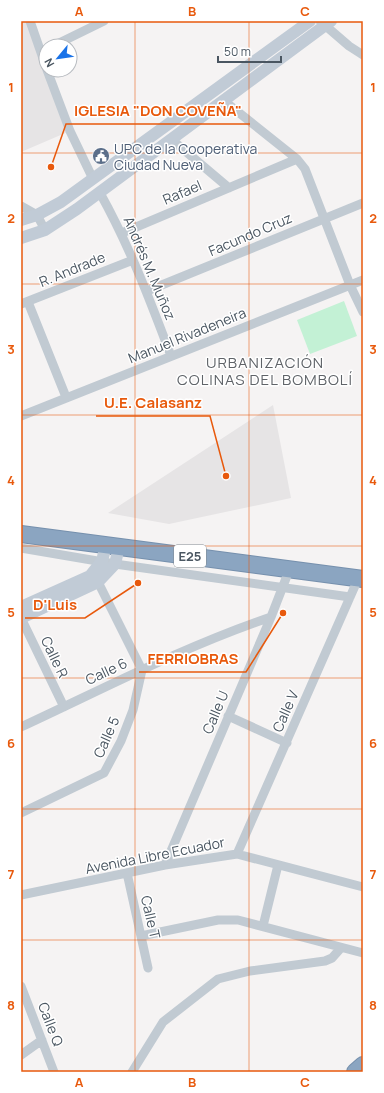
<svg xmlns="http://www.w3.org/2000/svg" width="384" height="1093" font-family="Manrope,sans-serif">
  <rect width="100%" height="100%" fill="#f5f3f3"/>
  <!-- education -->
  <path fill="#e6e4e5" d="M21 21H31L70 131 21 152Z
    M273 405 291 498 169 524 108 513Z"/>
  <!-- green -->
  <path fill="#c3f1d5" d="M344 301 357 336 310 354 297 320Z"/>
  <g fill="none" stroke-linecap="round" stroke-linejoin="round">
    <!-- highway casing -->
    <g stroke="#7690ad" stroke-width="18">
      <path id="highway" d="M21 534 363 579
        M355 1072 363 1065"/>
    </g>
    <!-- street -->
    <path stroke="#c1cad2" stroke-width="9" d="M30 21 46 67
      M320 21 349 46 363 55
      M53 46 104 21
      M47 70 70 131 93 179
      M223 100 297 159 305 169 350 285 363 312
      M171 139 229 188
      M100 193C129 245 150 300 171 356
      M21 206 37 215 45 230
      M122 233 297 159
      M147 291 363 203
      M28 302 66 397
      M21 304 133 260
      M21 416 363 280
      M21 548 115 564 350 597
      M21 618 64 707
      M228 716 287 743
      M21 727C103 689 185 646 271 617
      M21 813 104 773 121 741 133 710 142 670 98 582
      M237 854 358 579
      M165 865 271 617 290 568
      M127 873 148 968
      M21 895 165 865 237 854 363 887
      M263 926 278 865
      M141 936 218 920H238L363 953
      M21 986 54 1072
      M21 1055 42 1040
      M132 1072 163 1022 218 979 250 971 325 961 332 958 340 949"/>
    <!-- secondary -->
    <path stroke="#c1cbd6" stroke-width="12" d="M21 220 37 215 61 202 310 21
      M21 238 45 230 77 209 331 21
      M21 607 90 576 102 561 106 545
      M21 618 98 582 115 564 119 547"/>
    <!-- highway -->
    <use href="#highway" stroke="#8ba5c1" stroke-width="16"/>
  </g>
  <!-- grid -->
  <path fill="none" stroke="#e8590c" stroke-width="1" stroke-opacity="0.55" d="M135 21V1072M249 21V1072M21 153H363M21 284H363M21 415H363M21 546H363M21 678H363M21 809H363M21 940H363"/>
  <!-- icons -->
  <defs>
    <g id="civic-disc" transform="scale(0.9)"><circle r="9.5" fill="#5c6f8a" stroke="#fff"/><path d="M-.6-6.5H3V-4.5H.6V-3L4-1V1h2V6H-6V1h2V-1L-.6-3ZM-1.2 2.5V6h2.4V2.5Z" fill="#fff"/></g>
  </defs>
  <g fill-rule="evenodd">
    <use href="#civic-disc" x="101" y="156"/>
  </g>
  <g text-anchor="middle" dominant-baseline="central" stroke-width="3" stroke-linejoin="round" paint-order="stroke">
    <!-- shield labels -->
    <rect fill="#fff" stroke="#808990" stroke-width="1" x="174" y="545" width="32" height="22" rx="3"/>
    <g font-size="13" font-weight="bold" fill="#4a5661">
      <text x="190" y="556">E25</text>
    </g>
    <!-- service labels -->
    <g font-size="14" fill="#4e5e75" stroke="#fff" text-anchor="start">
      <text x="114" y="148">UPC de la Cooperativa<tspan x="114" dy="16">Ciudad Nueva</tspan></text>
    </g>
    <!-- street labels -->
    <g font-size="14" fill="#4a5661" stroke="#fff">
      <text transform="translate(182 192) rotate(-23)">Rafael</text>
      <text transform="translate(250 234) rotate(-23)">Facundo Cruz</text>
      <text transform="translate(150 268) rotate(67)">Andrés M. Muñoz</text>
      <text transform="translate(72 269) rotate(-22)">R. Andrade</text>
      <text transform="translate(187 335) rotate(-22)">Manuel Rivadeneira</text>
      <text transform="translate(55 657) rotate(64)">Calle R</text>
      <text transform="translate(106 671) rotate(-25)">Calle 6</text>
      <text transform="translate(285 711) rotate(-66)">Calle V</text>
      <text transform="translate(215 712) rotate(-67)">Calle U</text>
      <text transform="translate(106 737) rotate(-66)">Calle 5</text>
      <text transform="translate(155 855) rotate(-11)">Avenida Libre Ecuador</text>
      <text transform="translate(151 917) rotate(77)">Calle T</text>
      <text transform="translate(51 1024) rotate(69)">Calle Q</text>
    </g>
    <!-- neighbourhood labels -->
    <g font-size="15" letter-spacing="1" fill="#5f6368" stroke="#fff">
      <text x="265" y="362">URBANIZACIÓN<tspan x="265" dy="17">COLINAS DEL BOMBOLÍ</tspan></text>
    </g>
  </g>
  <!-- callouts -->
  <path fill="none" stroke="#e8590c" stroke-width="1.5" d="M51 167L66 124H250M226 476L210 416H96M138 583L85 618H25M283 613L246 672H139"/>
  <g fill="#e8590c" stroke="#fff" stroke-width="1.5">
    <circle cx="51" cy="167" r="4"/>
    <circle cx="226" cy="476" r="4"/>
    <circle cx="138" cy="583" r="4"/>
    <circle cx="283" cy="613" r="4"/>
  </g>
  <g font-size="15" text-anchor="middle" font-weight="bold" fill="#e8590c" stroke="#fff" stroke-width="3" stroke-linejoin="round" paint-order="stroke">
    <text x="158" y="116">IGLESIA "DON COVEÑA"</text>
    <text x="153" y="408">U.E. Calasanz</text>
    <text x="55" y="610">D'Luis</text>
    <text x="193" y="664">FERRIOBRAS</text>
  </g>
  <!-- border -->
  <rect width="384" height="1093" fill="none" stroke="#ffffff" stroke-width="44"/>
  <!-- north arrow -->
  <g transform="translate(58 58) rotate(241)"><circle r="19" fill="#ffffff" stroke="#b7bbc0"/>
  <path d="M0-3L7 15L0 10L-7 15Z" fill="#1a73e8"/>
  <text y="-6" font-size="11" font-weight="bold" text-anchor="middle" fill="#4a5661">N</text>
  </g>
  <!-- scale -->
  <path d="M218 56v6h63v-6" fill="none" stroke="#4a5661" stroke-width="2"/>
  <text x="224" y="56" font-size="12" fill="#4a5661" stroke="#ffffff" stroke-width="3" paint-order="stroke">50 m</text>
  <rect x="22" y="22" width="340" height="1049" fill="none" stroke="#e8590c" stroke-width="1.5"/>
  <g font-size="13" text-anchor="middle" font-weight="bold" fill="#e8590c">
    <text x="79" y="16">A</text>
    <text x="192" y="16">B</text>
    <text x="305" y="16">C</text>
    <text x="11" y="92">1</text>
    <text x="373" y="92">1</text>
    <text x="11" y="223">2</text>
    <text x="373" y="223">2</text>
    <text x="11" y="354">3</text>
    <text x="373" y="354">3</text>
    <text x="11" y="485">4</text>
    <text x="373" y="485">4</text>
    <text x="11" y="617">5</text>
    <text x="373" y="617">5</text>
    <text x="11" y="748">6</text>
    <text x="373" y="748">6</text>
    <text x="11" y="879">7</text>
    <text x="373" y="879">7</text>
    <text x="11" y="1010">8</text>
    <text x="373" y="1010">8</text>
    <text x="79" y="1087">A</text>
    <text x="192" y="1087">B</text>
    <text x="305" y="1087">C</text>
  </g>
</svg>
